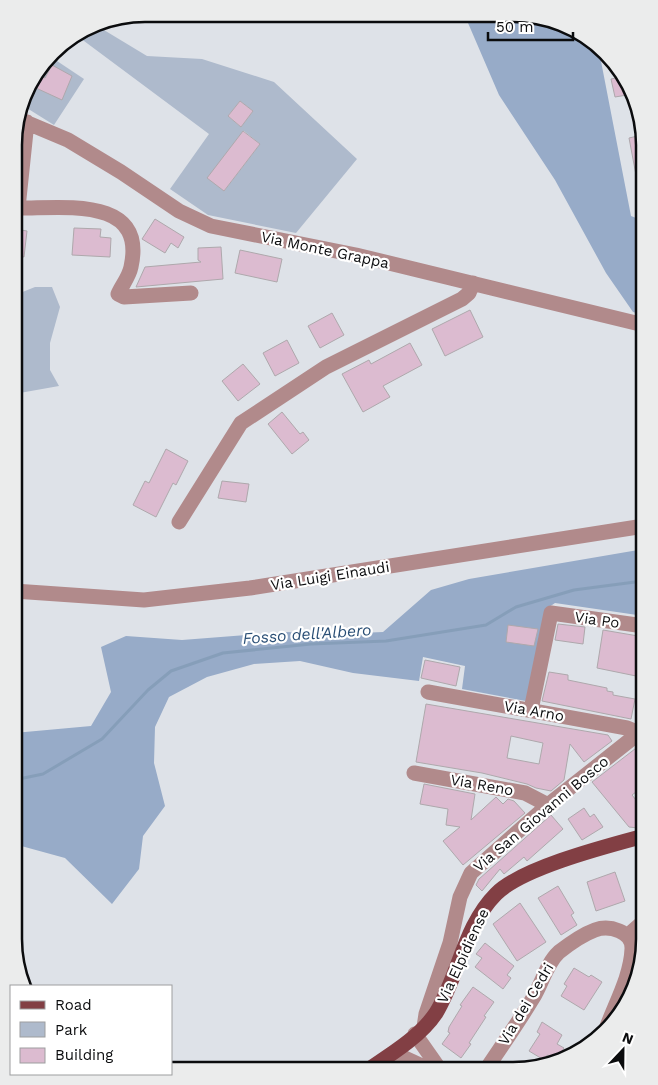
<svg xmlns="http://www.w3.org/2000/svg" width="658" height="1085" font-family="'Work Sans',sans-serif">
  <rect width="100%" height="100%" fill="#dee2e8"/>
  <!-- green -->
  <path fill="#aebacc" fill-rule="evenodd" d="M94 24 147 56 202 59 274 82 357 159 296 233 208 215 170 189 209 134 76 35ZM240 101 253 111 241 127 228 116ZM244 131 260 144 224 191 243 131Z
    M51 57 84 79 54 125 22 105 27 87Z
    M35 287H52L60 307 50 343V370L59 386 14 394 15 295Z"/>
  <!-- forest -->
  <path fill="#97abc8" d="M465 16H538L593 41 605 56H600L631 216 644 221V315L633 312 606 273 555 180 499 95Z
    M644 549V616L555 603 546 609 526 701 462 689 465 666 423 657 419 681 353 673 300 661 254 664 207 677 169 697 155 727 154 763 165 806 143 836 139 869 112 904 65 858 14 844V733L91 726 111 692 101 647 126 636 182 640 286 632 336 634 383 632 431 590 469 579Z"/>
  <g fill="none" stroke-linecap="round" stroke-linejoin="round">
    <!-- stream -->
    <path stroke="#869eb9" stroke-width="3" d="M14 780 43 774 102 739 148 690 171 671 223 653 311 644 386 641 486 625 516 607 574 590 635 582"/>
  </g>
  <!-- building -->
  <path fill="#dcbbd0" stroke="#aea8ac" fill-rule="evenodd" d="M52 65 72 76 62 100 36 88 41 76 45 78Z
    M621 77 633 94 615 97 611 79Z
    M240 101 253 111 241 127 228 116Z
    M243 131 260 144 224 191 207 178Z
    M642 135 644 196H640L629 138Z
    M155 219 184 237 178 248 171 243 165 253 142 239Z
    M74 228 101 229 100 237 111 238 110 257 72 255Z
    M15 229 27 231 24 257 15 255Z
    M221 247 223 279 136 287 145 267 201 262 198 260V248Z
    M240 250 282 259 277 282 235 273Z
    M470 310 483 337 445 356 432 329Z
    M332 313 344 335 320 348 308 326Z
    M287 340 299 363 275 376 263 353Z
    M410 343 422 365 383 386 390 397 363 412 342 374 369 360 371 364Z
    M243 364 260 384 238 401 222 381Z
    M282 412 300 434 303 432 309 440 292 454 268 424Z
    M166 449 188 461 176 485 173 483 156 517 133 505 145 481 149 483Z
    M222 481 249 484 246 502 218 498Z
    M558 624 585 627 583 644 555 640Z
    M508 625 538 629 534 646 506 642Z
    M603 630 644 637 641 677 597 668Z
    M425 660 460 667 456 686 421 678Z
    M549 672 568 675V680L607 688V691L613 692V695L635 699 631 719 542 701Z
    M426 704 608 735 612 741 584 762 570 744 564 780 551 791 536 788 527 784 482 773 416 762ZM511 736 543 743 539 764 507 758Z
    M644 742V786L632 795 644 810V824L638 828 629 827 592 782Z
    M424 784 475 794 471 820 496 797 503 804 508 799 514 801 525 813 463 865 443 841 460 827 446 825 448 809 420 804Z
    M584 808 590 817 594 814 603 827 582 840 568 819Z
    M551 815 563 829 527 861 524 857 504 874 500 869 482 891 476 885 479 879Z
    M615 872 625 901 596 911 587 882Z
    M558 886 574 913 571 915 577 925 561 935 538 898Z
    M520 903 546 942 517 961 493 924Z
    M485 943 514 966 507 975 511 978 503 989 475 967 482 958 476 954Z
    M574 968 589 977 591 975 602 982 584 1010 561 996 567 986 564 984Z
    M473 987 494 1002 484 1016 486 1017 469 1043 471 1044 461 1058 442 1044 450 1033 448 1032 449 1027 462 1006 460 1005Z
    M542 1022 562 1035 557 1044 564 1048 556 1060 547 1055 544 1060 529 1051 540 1034 537 1032Z"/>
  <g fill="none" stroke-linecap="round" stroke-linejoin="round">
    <!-- minor -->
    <path stroke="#b18a8b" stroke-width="15" d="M18 119 68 140 121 172 179 211 211 226 356 255 644 325
      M15 208C59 209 147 194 131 267 129 277 122 285 118 294L124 297 191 293
      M18 208 27 122
      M179 522 241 423 326 367 462 299 469 293 473 283
      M14 591 144 600 250 588 644 526
      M428 692 627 728 639 733
      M531 710 551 613 644 626
      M414 773 525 793 548 805
      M627 936 644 921
      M424 1027 426 1014 450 943 460 897 471 873 548 805 644 729
      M415 1034 441 1071
      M394 1053 433 1071
      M485 1071C501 1047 518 1023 533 998 542 984 546 964 559 952 568 945 584 934 595 930 609 925 633 931 632 949 631 976 615 1004 606 1029"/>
    <!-- major -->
    <path stroke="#823f44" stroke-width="15" d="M366 1071C390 1055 420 1037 436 1013 459 975 464 926 496 894 521 868 607 846 644 836"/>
  </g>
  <g text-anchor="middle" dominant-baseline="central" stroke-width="4.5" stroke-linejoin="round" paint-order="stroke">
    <!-- street labels -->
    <g font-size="15" fill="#0b0c0e" stroke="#fff">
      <text transform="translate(325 250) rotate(12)">Via Monte Grappa</text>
      <text transform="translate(330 576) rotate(-9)">Via Luigi Einaudi</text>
      <text transform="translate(597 620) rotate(8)">Via Po</text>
      <text transform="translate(534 711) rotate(10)">Via Arno</text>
      <text transform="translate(482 785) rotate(10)">Via Reno</text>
      <text transform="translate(541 814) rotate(-40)">Via San Giovanni Bosco</text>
      <text transform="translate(463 956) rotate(-65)">Via Elpidiense</text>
      <text transform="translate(526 1004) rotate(-59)">Via dei Cedri</text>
    </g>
    <!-- water labels -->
    <g font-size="16" font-style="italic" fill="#294e75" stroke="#fff">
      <text transform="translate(307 634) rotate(-4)">Fosso dell'Albero</text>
    </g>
  </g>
  <!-- crop -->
  <path d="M0 0H658V1085H0ZM145 22H513A123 123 0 0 1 636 145V939A123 123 0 0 1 513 1062H145A123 123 0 0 1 22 939V145A123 123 0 0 1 145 22Z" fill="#ebecec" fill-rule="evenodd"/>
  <path fill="none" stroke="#0b0c0e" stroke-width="2.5" d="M145 22H513A123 123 0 0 1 636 145V939A123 123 0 0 1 513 1062H145A123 123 0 0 1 22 939V145A123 123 0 0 1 145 22Z"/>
  <!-- legend -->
  <rect x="10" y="985" width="162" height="90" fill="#ffffff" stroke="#9d9e9f"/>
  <rect x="20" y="1001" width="25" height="8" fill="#823f44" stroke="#9d9e9f"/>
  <text x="55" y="1010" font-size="15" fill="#0b0c0e">Road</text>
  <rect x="20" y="1022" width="25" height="15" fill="#aebacc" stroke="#9d9e9f"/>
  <text x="55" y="1035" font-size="15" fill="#0b0c0e">Park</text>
  <rect x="20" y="1048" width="25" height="15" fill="#dcbbd0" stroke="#9d9e9f"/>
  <text x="55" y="1060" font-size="15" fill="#0b0c0e">Building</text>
  <!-- north arrow -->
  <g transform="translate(623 1050) rotate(22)" stroke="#ffffff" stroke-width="4" paint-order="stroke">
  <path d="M0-4L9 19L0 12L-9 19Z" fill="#0b0c0e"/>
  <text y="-8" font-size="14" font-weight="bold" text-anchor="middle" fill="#0b0c0e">N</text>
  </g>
  <!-- scale -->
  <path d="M488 32v8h85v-8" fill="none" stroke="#0b0c0e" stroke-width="2.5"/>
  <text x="496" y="32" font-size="15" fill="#0b0c0e" stroke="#ffffff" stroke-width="4" paint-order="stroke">50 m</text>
</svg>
